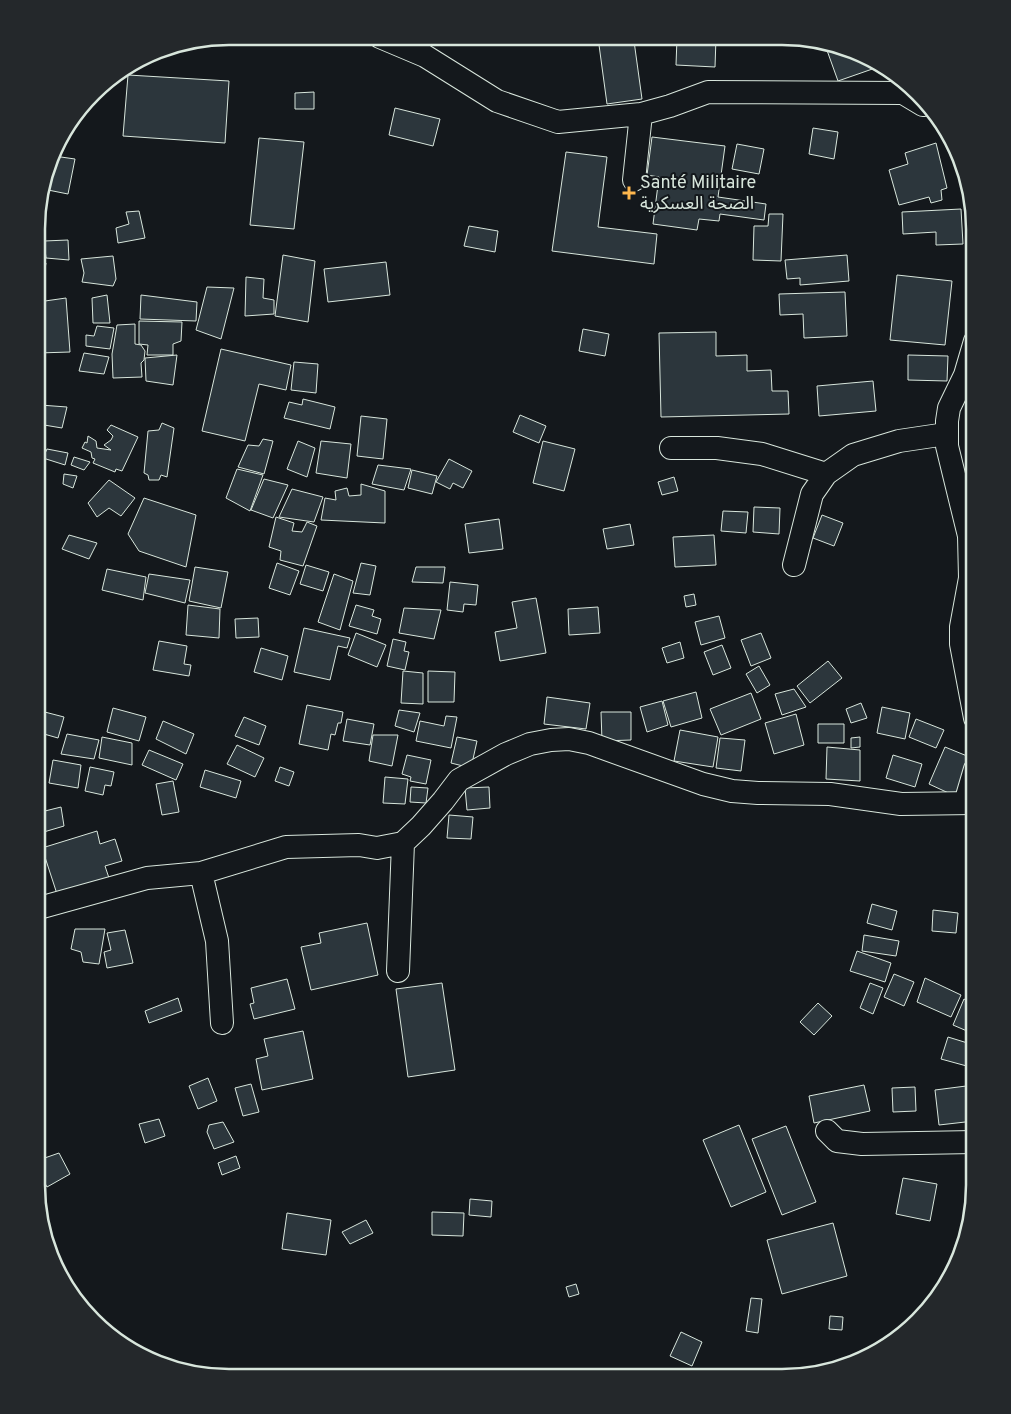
<svg xmlns="http://www.w3.org/2000/svg" width="1011" height="1414" font-family="Overpass,'Noto Sans Arabic',sans-serif">
  <rect width="100%" height="100%" fill="#14181c"/>
  <!-- building -->
  <path fill="#2c363c" stroke="#d8e6dc" d="M677 38H716L715 67 676 65Z
    M634 41 642 99 607 104 599 45Z
    M824 42 855 51 881 66 838 81Z
    M128 75 229 81 225 143 123 136Z
    M314 92V109H295V93Z
    M395 108 440 119 433 146 389 135Z
    M813 128 838 132 834 159 809 154Z
    M652 137 725 146 718 197 766 204 764 220 720 214 719 221 699 219 697 230 653 224 659 177 647 175Z
    M259 138 304 142 294 229 250 225Z
    M936 143 947 188 941 190 942 200 931 203 929 197 899 205 889 170 908 164 905 153Z
    M737 144 764 149 759 174 732 169Z
    M566 152 607 157 598 227 657 234 654 264 552 251Z
    M54 156 75 159 68 194 43 189Z
    M961 209 963 244 936 245V232L903 234 902 212Z
    M139 211 145 238 118 243 116 228 129 224 126 212Z
    M769 214H783L781 261 753 260 754 226H768Z
    M469 226 498 231 495 252 464 246Z
    M68 240 69 260 46 258 44 241Z
    M283 255 315 261 308 322 275 316Z
    M847 255 849 281 800 285V278L787 279 785 260Z
    M113 256 116 279 113 286 82 282 84 273 81 259Z
    M38 262 46 263 42 286H38Z
    M386 262 390 295 328 302 324 269Z
    M897 275 952 281 945 345 890 340Z
    M246 277 264 279 263 298 274 300V314L245 316Z
    M207 287 234 288 221 339 196 330Z
    M845 292 847 336 804 338 803 314 780 315 779 294Z
    M107 295 110 323H93L92 298Z
    M141 295 197 302 196 321 140 319Z
    M66 298 70 352 38 353V302Z
    M139 321 182 322 181 341 173 344V355H147L148 345 139 344Z
    M135 324V344L141 345 145 351 144 360 141 363 142 377 113 378 112 354 117 325Z
    M97 326 114 328 110 349 86 346V335L94 336Z
    M583 329 609 334 605 356 579 351Z
    M716 332V356L747 355V371L771 370 772 391H788L789 414 661 417 659 333Z
    M221 349 291 365 286 390 259 384 245 441 202 431Z
    M84 353 109 357 104 374 79 371Z
    M177 355 173 385 146 381 145 358Z
    M908 355 948 356 947 381 908 380Z
    M294 362 318 364 316 393 291 390Z
    M873 381 876 411 819 416 817 386Z
    M303 399 335 407 330 429 284 418 289 402 302 405Z
    M40 405 67 407 62 428 38 424Z
    M520 415 546 426 539 443 513 432Z
    M361 416 387 419 383 459 357 456Z
    M162 423 174 428 167 477 161 475 159 480H149L148 475 144 473 148 431 159 430Z
    M111 425 138 437 122 471 116 469 115 472 93 463 95 459 92 458 91 452 82 448 85 442 87 443 88 436 96 441 97 448 111 450 104 445 111 440 113 436 107 430Z
    M263 439 273 441 264 474 238 467 248 445 259 446Z
    M298 441 315 448 307 477 287 469Z
    M321 441 351 444 347 478 316 473Z
    M543 441 575 449 564 491 533 483Z
    M47 449 68 453 65 465 43 458Z
    M74 457 90 462 84 470 71 465Z
    M449 459 472 471 463 488 453 483 450 489 436 482Z
    M378 465 411 469 404 490 372 484Z
    M237 469 263 475 250 511 226 498Z
    M412 470 437 476 432 494 408 488Z
    M64 474 77 476 73 488 63 484Z
    M674 477 678 491 662 495 658 482Z
    M264 479 288 485 273 518 251 510Z
    M109 480 135 498 121 516 109 508 97 517 88 503Z
    M361 484 385 491V523L321 520 325 498 336 500 335 491 347 488 349 496 361 495Z
    M292 489 323 497 314 522 279 517Z
    M144 498 196 515 186 567 139 551 128 534Z
    M754 507 780 508 779 534 753 532Z
    M723 511 748 512 746 533 721 531Z
    M822 515 843 523 834 546 813 538Z
    M276 517 294 523 292 531 302 532 307 522 317 526 303 566 280 560 281 551 269 547Z
    M499 519 503 549 469 553 465 524Z
    M630 524 634 545 607 549 603 529Z
    M69 535 97 543 89 559 62 549Z
    M714 535 716 565 675 567 673 537Z
    M277 563 299 571 290 595 269 588Z
    M361 563 376 566 370 595 353 593Z
    M306 565 329 572 323 591 300 584Z
    M195 567 228 572 221 608 189 601Z
    M416 567H445L443 583 412 582Z
    M107 569 146 577 143 600 102 590Z
    M149 574 190 580 185 603 145 593Z
    M334 574 353 581 340 630 318 622Z
    M450 582 478 585 476 605 464 604 463 612 447 610Z
    M694 594 696 605 686 607 684 596Z
    M536 598 546 653 500 661 495 632 517 628 512 602Z
    M188 605 220 609 219 638 186 635Z
    M356 605 374 610 372 616 381 619 377 634 349 626Z
    M598 607 600 633 569 635 568 609Z
    M404 608 441 610 434 639 399 633Z
    M719 616 725 638 701 645 695 622Z
    M258 618 259 637 236 638 235 619Z
    M304 628 350 638 347 648 338 646 330 680 294 672Z
    M356 633 386 645 377 667 348 655Z
    M761 633 771 658 751 666 741 640Z
    M393 639 406 642 404 651 409 652 405 670 387 666Z
    M159 641 187 646 184 664 191 665 189 676 153 670Z
    M680 642 684 658 667 663 662 648Z
    M722 645 731 668 713 675 704 652Z
    M261 648 288 656 282 680 254 672Z
    M828 661 842 678 810 703 797 686Z
    M759 666 770 685 757 693 746 674Z
    M403 671 423 673V704L401 703Z
    M428 671 455 672 454 702H428Z
    M794 689 806 707 782 715 775 694Z
    M696 692 702 718 671 727 663 701Z
    M751 693 761 719 721 735 710 709Z
    M547 697 590 703 586 729 544 724Z
    M662 701 668 725 647 732 640 707Z
    M861 703 867 718 851 723 846 709Z
    M307 705 343 712 341 723H338L335 735 331 734 328 750 299 744Z
    M882 707 910 713 905 739 877 733Z
    M113 708 146 717 139 741 107 732Z
    M37 710 64 717 58 738 37 732Z
    M399 710 420 713 414 732 395 726Z
    M601 712H631V740L602 741Z
    M796 714 804 745 774 754 765 723Z
    M446 716 457 717 451 748 416 741 420 721 444 726Z
    M244 717 266 726 259 745 235 736Z
    M347 719 374 724 370 745 343 741Z
    M916 719 944 730 936 748 909 737Z
    M163 721 194 734 186 754 156 739Z
    M818 724H844V743H818Z
    M680 730 718 737 713 767 674 761Z
    M67 734 99 740 94 759 61 754Z
    M373 735H398L392 766 369 761Z
    M102 737 132 743V765L99 758Z
    M457 737 477 741 471 768 451 763Z
    M860 737V747L851 748V738Z
    M720 738 745 740 741 771 716 768Z
    M237 745 264 758 255 777 227 764Z
    M827 747 860 750V781L826 779Z
    M945 747 972 758 955 796 929 784Z
    M149 750 183 764 176 780 142 765Z
    M407 755 431 760 426 784 410 781 411 777 402 774Z
    M893 755 922 764 915 787 886 778Z
    M53 760 81 765 78 788 49 783Z
    M90 767 114 772 111 786 105 785 103 795 85 791Z
    M280 767 294 772 289 786 275 781Z
    M205 770 241 781 236 798 200 787Z
    M385 777 408 779 405 804 383 803Z
    M173 781 179 812 162 815 156 784Z
    M411 787 428 788 426 803 410 802Z
    M489 787 490 808 467 810 465 788Z
    M61 807 64 826 37 834V813Z
    M449 815 473 817 471 839 447 838Z
    M97 831 100 844 115 839 122 861 105 866 110 881 58 897 42 848Z
    M872 904 897 911 892 930 867 923Z
    M933 910 958 913 956 933 932 931Z
    M367 923 378 975 311 990 301 947 321 943 319 933Z
    M75 929H105L99 964 83 962 81 952 71 949Z
    M125 930 133 963 107 968 104 952 111 950 107 933Z
    M864 935 899 941 896 956 862 951Z
    M857 951 891 963 885 982 850 971Z
    M894 974 914 982 904 1006 884 997Z
    M925 978 961 995 951 1017 917 1002Z
    M287 979 295 1009 254 1019 250 1004 254 1003 251 988Z
    M442 983 455 1070 408 1077 396 989Z
    M870 983 883 988 873 1014 860 1008Z
    M178 998 182 1011 149 1023 145 1011Z
    M964 999 974 1004V1034L953 1025Z
    M818 1003 832 1016 814 1035 800 1022Z
    M303 1031 313 1079 262 1090 256 1059 268 1056 264 1039Z
    M948 1037 974 1045V1068L941 1059Z
    M208 1078 217 1101 198 1109 189 1086Z
    M251 1084 259 1112 243 1116 235 1088Z
    M864 1085 870 1111 814 1123 809 1096Z
    M974 1085V1121L939 1125 935 1090Z
    M915 1087 916 1111 893 1112 892 1088Z
    M159 1119 165 1136 145 1143 139 1124Z
    M223 1122 234 1142 214 1149 207 1132 209 1125Z
    M739 1125 766 1192 731 1207 703 1140Z
    M786 1126 816 1202 782 1215 752 1139Z
    M59 1153 70 1174 47 1187 36 1167V1161Z
    M236 1156 240 1168 222 1175 218 1163Z
    M903 1178 937 1184 930 1221 896 1214Z
    M470 1199 492 1201 491 1217 469 1215Z
    M432 1212 464 1213 463 1236 432 1235Z
    M287 1213 331 1220 326 1255 282 1249Z
    M366 1220 373 1233 350 1244 342 1232Z
    M833 1223 847 1276 782 1294 767 1240Z
    M576 1284 579 1294 569 1297 566 1287Z
    M751 1298 762 1299 758 1333 746 1331Z
    M830 1316 843 1317 842 1330 829 1329Z
    M681 1332 702 1342 692 1366 670 1356Z"/>
  <g fill="none" stroke-linecap="round" stroke-linejoin="round">
    <!-- minor casing -->
    <g stroke="#d8e6dc" stroke-width="24">
      <path id="minor" d="M380 37 425 56 497 101 558 122 641 114
        M634 180 641 114 670 106 708 92 903 93 923 105
        M671 448H717L762 454 826 474
        M794 565 812 494 826 474 853 455 899 441 946 434
        M975 718 961 644V627L970 578 969 536 947 446V421L949 408 965 375 975 341
        M965 803 975 769
        M201 873 217 941 222 1023
        M39 908 147 878 201 873 286 847 359 845 377 848 403 843 421 826 443 801 459 780 506 754 530 744 551 740 569 739 589 743 703 784 732 791 758 793 830 794 901 804 974 803
        M398 971 403 843
        M827 1131 837 1141 862 1144 974 1142"/>
    </g>
    <!-- minor -->
    <use href="#minor" stroke="#14181c" stroke-width="22"/>
  </g>
  <!-- markers -->
  <path fill="#ffb74d" stroke="#14181c" stroke-width="2" d="M626.5 185.5h5v5h5v5h-5v5h-5v-5h-5v-5h5z"/>
  <g text-anchor="middle" dominant-baseline="central" stroke-width="4" stroke-linejoin="round" paint-order="stroke">
    <!-- poi labels -->
    <g font-size="18" fill="#d8e6dc" stroke="#14181c" text-anchor="start">
      <text x="640" y="183">Santé Militaire<tspan x="640" dy="21">الصحة العسكرية</tspan></text>
    </g>
  </g>
  <!-- crop -->
  <path d="M0 0H1011V1414H0ZM229 45H782A184 184 0 0 1 966 229V1185A184 184 0 0 1 782 1369H229A184 184 0 0 1 45 1185V229A184 184 0 0 1 229 45Z" fill="#24282b" fill-rule="evenodd"/>
  <path fill="none" stroke="#d8e6dc" stroke-width="2.5" d="M229 45H782A184 184 0 0 1 966 229V1185A184 184 0 0 1 782 1369H229A184 184 0 0 1 45 1185V229A184 184 0 0 1 229 45Z"/>
</svg>
